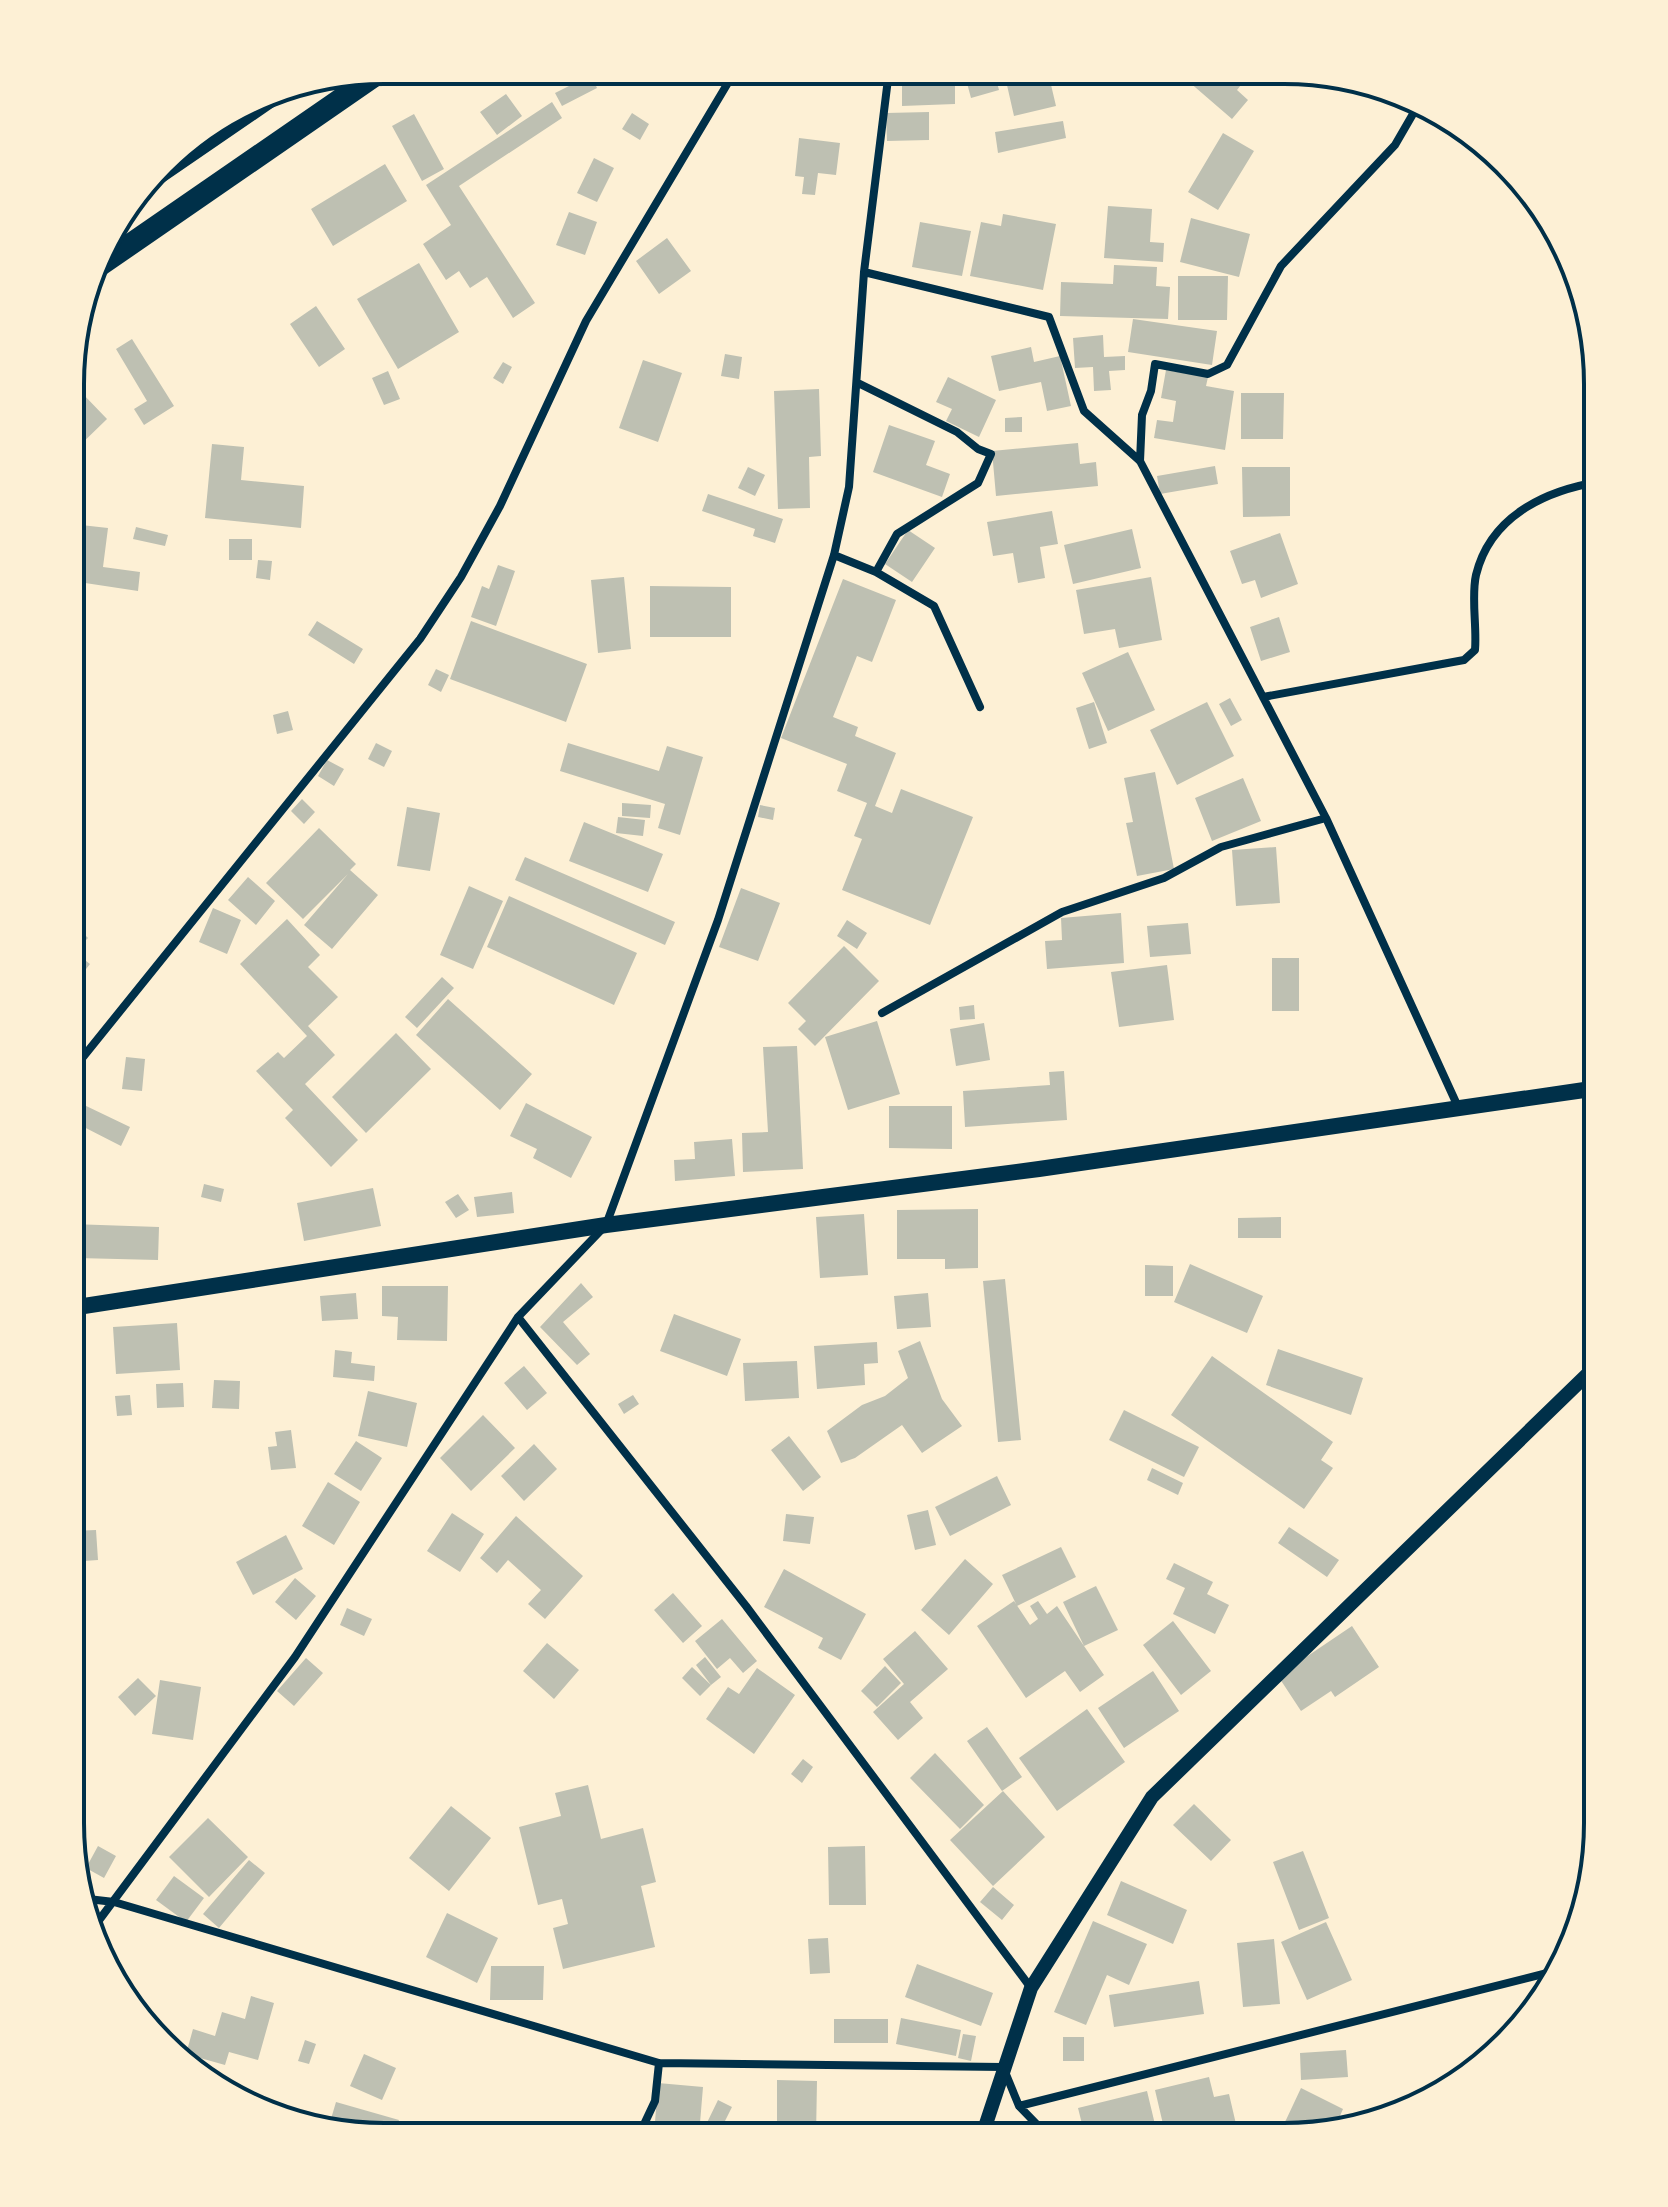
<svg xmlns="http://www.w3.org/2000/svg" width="1668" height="2207" font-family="'Source Sans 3',sans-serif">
  <rect width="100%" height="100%" fill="#fdf0d5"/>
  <!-- building -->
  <path fill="#bec0b2" d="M902 72H955V104L902 106Z
    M964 72H994L999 90 971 98Z
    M1004 72H1048L1056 106 1014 116Z
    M1184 72 1244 73 1248 76 1237 90 1248 100 1232 119 1181 75Z
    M591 75 597 88 562 106 555 93Z
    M506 94 522 116 497 135 480 112Z
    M552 102 562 118 459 186 535 303 513 318 487 277 470 288 459 271 446 280 423 244 451 225 426 185Z
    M929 112V140L887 141 886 113Z
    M632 113 649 124 640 140 622 129Z
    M414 114 444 169 422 181 392 126Z
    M1063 121 1066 138 998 153 995 132Z
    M1223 133 1254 151 1218 210 1188 192Z
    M799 138 840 143 836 175 818 173 815 195 802 194 804 177 795 176Z
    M594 158 614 168 597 202 577 193Z
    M385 164 407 201 333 246 311 209Z
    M1108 206 1152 209 1150 242 1164 243 1163 262 1104 258Z
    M569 212 597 222 585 255 556 245Z
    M1003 214 1056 224 1043 290 970 276 981 222 1001 226Z
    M1191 218 1250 234 1239 277 1180 262Z
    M920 222 971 231 962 276 912 267Z
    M667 238 691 271 659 294 636 261Z
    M419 263 459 332 398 369 357 299Z
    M1114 265 1157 267 1156 286 1170 287 1168 319 1060 316 1061 282 1113 284Z
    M1178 276H1228L1227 320H1178Z
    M316 306 345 349 319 367 290 324Z
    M1133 319 1217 331 1212 365 1128 352Z
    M1103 335 1104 357 1125 356V370L1109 371 1111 390 1094 391 1093 367 1075 368 1073 338Z
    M132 339 174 406 144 425 134 409 147 401 116 349Z
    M1031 347 1034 362 1060 356 1071 406 1047 411 1041 382 999 391 991 356Z
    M725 354 742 357 739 379 721 376Z
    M643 360 682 373 658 442 619 428Z
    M503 362 512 367 503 384 493 378Z
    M1166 370 1208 377 1206 386 1234 391 1225 450 1154 438 1157 420 1173 422 1176 401 1161 398Z
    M388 371 400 399 384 405 372 378Z
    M948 377 996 400 979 437 946 421 952 409 936 402Z
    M819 389 821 456 809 457 810 508 778 509 774 391Z
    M81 392 107 419 73 452V401Z
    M1241 393H1284L1283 439H1241Z
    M1022 417V432H1005V418Z
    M889 425 935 441 926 465 950 474 942 497 873 472Z
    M1078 443 1080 464 1096 462 1098 486 996 496 992 451Z
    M212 444 244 447 241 480 304 486 301 528 205 518Z
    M1215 466 1218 484 1160 494 1157 476Z
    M748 467 765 475 755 496 738 488Z
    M1242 467H1290V516L1243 517Z
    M708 494 783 519 775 543 753 536 755 529 702 511Z
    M1052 511 1058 544 1040 547 1045 578 1018 583 1013 553 993 556 987 522Z
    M72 524 108 528 103 567 140 572 138 591 72 581Z
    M136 527 168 535 165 546 133 539Z
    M1132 529 1141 568 1073 584 1064 545Z
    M908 530 935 548 912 582 885 564Z
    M1280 533 1298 584 1261 598 1255 580 1242 584 1230 551Z
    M229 539H252V560H229Z
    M258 560 272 561 270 580 256 578Z
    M498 565 515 571 496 626 471 617 482 586 489 589Z
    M624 577 631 649 598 653 591 580Z
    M1151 577 1162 640 1119 648 1115 629 1084 634 1076 590Z
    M843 579 896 600 872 662 857 656 833 717 858 727 855 736 896 753 875 806 892 813 901 789 973 817 930 925 842 890 862 839 854 836 867 803 837 791 847 764 781 738Z
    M650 586 731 587V637H650Z
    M1279 617 1290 652 1261 661 1250 627Z
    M317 621 363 649 354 664 308 635Z
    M471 621 587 664 566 722 450 679Z
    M1128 652 1155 710 1108 731 1082 673Z
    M436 669 449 675 441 692 428 685Z
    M1230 698 1242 720 1231 726 1219 704Z
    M1094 702 1107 743 1089 749 1076 708Z
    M1207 702 1234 756 1177 785 1150 730Z
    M288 711 293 730 277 734 273 715Z
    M376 743 392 751 384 767 368 759Z
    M568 743 659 771 667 746 703 757 680 835 658 828 665 804 560 771Z
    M327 760 344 769 334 786 318 776Z
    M1155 772 1174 869 1137 876 1126 823 1133 822 1124 778Z
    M1243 778 1261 821 1212 841 1195 798Z
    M302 799 315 812 304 824 291 811Z
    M622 803 651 805 650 818 622 816Z
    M760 805 775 808 773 820 758 817Z
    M407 807 440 813 430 871 397 866Z
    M618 817 645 820 643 836 616 833Z
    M584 822 663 854 648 892 569 861Z
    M319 828 356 864 350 870 378 895 332 949 304 925 348 874 303 919 266 883Z
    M1276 847 1280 903 1236 906 1232 850Z
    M525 857 675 922 665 945 515 880Z
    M248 877 275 901 256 925 228 900Z
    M469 886 503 901 473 969 440 955Z
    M741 888 780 903 758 961 719 947Z
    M509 896 637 953 614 1005 487 947Z
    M213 908 241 920 227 954 199 942Z
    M1121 913 1124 963 1047 969 1045 941 1062 940 1061 918Z
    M287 919 320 955 308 967 338 997 308 1026 335 1055 305 1084 358 1140 331 1167 285 1118 293 1110 256 1071 278 1052 284 1058 307 1036 240 964Z
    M847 920 867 933 857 949 837 936Z
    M72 922 88 938 75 951 72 947Z
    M1188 923 1191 954 1150 957 1147 926Z
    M844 946 879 981 815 1046 798 1029 806 1021 788 1003Z
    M72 950 90 964 72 987Z
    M1272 958H1299V1011H1272Z
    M1167 965 1174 1020 1119 1027 1111 972Z
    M442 977 454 988 417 1028 405 1017Z
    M448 999 532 1074 500 1110 416 1035Z
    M974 1005 975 1019 960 1020 959 1007Z
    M877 1021 900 1094 848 1110 825 1037Z
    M984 1023 990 1060 956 1066 950 1029Z
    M396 1033 431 1069 366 1133 332 1097Z
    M797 1046 803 1169 743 1172 742 1133 768 1132 763 1047Z
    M126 1057 145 1059 142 1091 122 1089Z
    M1064 1071 1067 1120 965 1127 963 1091 1050 1085 1049 1072Z
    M526 1103 592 1137 571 1178 533 1158 537 1149 510 1136Z
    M82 1104 130 1127 121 1146 74 1122Z
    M889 1106H952V1149L889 1148Z
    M732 1139 735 1176 675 1181 674 1160 695 1159 694 1142Z
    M204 1184 224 1189 221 1202 201 1197Z
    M373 1188 381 1226 304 1241 297 1203Z
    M512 1192 514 1213 477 1217 474 1197Z
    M458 1194 469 1210 456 1218 445 1202Z
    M978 1209V1268L945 1269V1259H897V1210Z
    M864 1214 868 1275 820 1278 816 1217Z
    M1281 1217V1238H1238V1218Z
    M71 1224 159 1227 158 1260 77 1258 76 1289H71Z
    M1190 1264 1263 1296 1247 1333 1174 1302Z
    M1145 1265 1173 1266V1296H1145Z
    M1005 1279 1021 1440 998 1442 983 1281Z
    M581 1283 593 1297 563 1322 590 1354 577 1365 540 1327Z
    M382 1286H448L447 1341 397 1340 398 1317 382 1316Z
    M356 1293 358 1319 322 1321 320 1296Z
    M928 1293 931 1327 897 1329 894 1296Z
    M674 1314 741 1339 727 1376 660 1351Z
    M177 1323 180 1370 116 1374 113 1327Z
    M920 1341 942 1399 962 1426 922 1453 902 1425 855 1458 841 1463 827 1431 862 1405 885 1396 908 1378 898 1351Z
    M877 1342 878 1363 864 1364 865 1385 817 1389 814 1346Z
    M1278 1349 1363 1378 1351 1415 1266 1385Z
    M335 1350 352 1352 351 1363 375 1366 374 1381 333 1377Z
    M1212 1356 1333 1442 1321 1460 1333 1468 1304 1509 1171 1415Z
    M797 1361 799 1398 745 1401 743 1363Z
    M524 1366 547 1393 527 1410 504 1383Z
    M214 1380 240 1381 239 1409 212 1408Z
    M183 1383 184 1407 157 1408 156 1384Z
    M368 1391 417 1403 407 1447 358 1436Z
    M130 1395 132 1415 117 1416 115 1396Z
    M633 1395 639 1404 624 1414 618 1404Z
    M1124 1410 1199 1447 1184 1477 1109 1440Z
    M483 1415 515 1448 471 1491 440 1458Z
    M291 1430 296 1468 271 1470 268 1447 277 1446 275 1432Z
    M789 1436 821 1477 803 1491 771 1450Z
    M356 1441 382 1458 361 1491 334 1474Z
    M534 1444 557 1469 524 1501 501 1476Z
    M1152 1468 1183 1483 1178 1495 1147 1480Z
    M997 1476 1011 1505 950 1536 935 1507Z
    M328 1482 360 1502 334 1545 302 1526Z
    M928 1510 936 1545 915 1550 907 1515Z
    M452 1513 484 1534 460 1572 427 1551Z
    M786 1514 814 1517 810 1544 783 1541Z
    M516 1516 583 1576 545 1619 528 1604 541 1590 508 1560 497 1573 480 1558Z
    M1289 1527 1339 1560 1327 1577 1278 1543Z
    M96 1530 98 1560 70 1562 71 1531Z
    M286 1535 303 1569 253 1595 236 1562Z
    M1061 1547 1076 1577 1017 1606 1002 1575Z
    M965 1559 993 1584 949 1635 921 1610Z
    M1174 1563 1213 1582 1207 1594 1229 1605 1215 1634 1173 1614 1185 1588 1166 1579Z
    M784 1569 866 1614 841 1660 818 1648 823 1638 764 1607Z
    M295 1578 316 1596 296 1620 275 1602Z
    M1096 1586 1118 1630 1084 1646 1104 1675 1080 1692 1065 1671 1026 1698 977 1626 1014 1601 1030 1625 1038 1619 1030 1606 1038 1601 1047 1614 1057 1606 1084 1646 1063 1602Z
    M673 1593 702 1626 683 1643 654 1610Z
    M347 1608 372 1619 364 1636 340 1625Z
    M722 1619 757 1661 743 1673 730 1658 717 1669 695 1641Z
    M1173 1621 1211 1671 1181 1695 1143 1645Z
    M1352 1626 1379 1667 1335 1697 1331 1691 1301 1711 1278 1676Z
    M915 1631 948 1669 910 1702 923 1718 898 1740 873 1712 904 1684 883 1659Z
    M547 1643 579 1670 554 1699 523 1671Z
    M705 1657 721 1677 711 1685 696 1665Z
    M306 1658 323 1673 294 1706 277 1691Z
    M885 1666 901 1683 877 1707 861 1691Z
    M692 1667 711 1685 700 1696 682 1678Z
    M757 1668 795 1695 754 1754 706 1719 728 1687 739 1694Z
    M1153 1671 1179 1711 1124 1748 1098 1708Z
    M138 1678 156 1696 135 1716 118 1697Z
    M160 1680 201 1687 193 1740 152 1734Z
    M1087 1709 1125 1762 1057 1811 1019 1758Z
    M987 1727 1022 1777 1002 1791 967 1741Z
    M935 1753 984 1805 960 1829 910 1778Z
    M803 1759 813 1767 802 1783 791 1774Z
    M588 1785 601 1839 643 1828 656 1882 641 1886 655 1947 563 1969 553 1928 568 1924 562 1899 538 1905 519 1827 561 1816 555 1793Z
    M1003 1791 1045 1837 993 1886 950 1840Z
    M1194 1804 1231 1840 1211 1861 1173 1825Z
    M451 1806 491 1838 449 1891 409 1858Z
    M208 1818 248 1857 209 1897 169 1857Z
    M98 1846 116 1856 104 1878 86 1868Z
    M865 1846 866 1905H829L828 1847Z
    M1303 1851 1329 1918 1299 1930 1273 1862Z
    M249 1860 265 1873 219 1928 203 1914Z
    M174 1876 204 1898 186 1922 156 1900Z
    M1121 1881 1187 1910 1173 1944 1107 1915Z
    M993 1887 1014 1905 1002 1920 980 1902Z
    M447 1913 498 1938 477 1983 426 1957Z
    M1093 1921 1147 1944 1129 1985 1107 1975 1086 2025 1054 2012Z
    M1326 1922 1352 1980 1307 2000 1281 1942Z
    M828 1938 830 1973 810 1974 808 1939Z
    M1274 1939 1280 2004 1243 2007 1237 1943Z
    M917 1964 993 1993 981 2026 905 1997Z
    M491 1966H544L543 2000H490Z
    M1199 1981 1204 2014 1114 2027 1109 1995Z
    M251 1996 274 2003 258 2060 229 2052 225 2065 186 2054 193 2029 215 2036 222 2012 245 2019Z
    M901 2018 961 2030 956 2056 896 2044Z
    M834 2019H888V2043H834Z
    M963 2034 976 2036 971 2061 958 2058Z
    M1063 2037H1084V2061H1063Z
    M305 2040 316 2044 309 2064 298 2061Z
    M1346 2050 1348 2077 1301 2080 1300 2053Z
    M364 2054 396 2068 382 2100 350 2086Z
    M1209 2077 1214 2097 1229 2094 1239 2137H1166L1155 2090Z
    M777 2080 817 2081 816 2136H777Z
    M658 2083 703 2087 699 2135H654Z
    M1301 2088 1343 2109 1336 2125 1278 2137Z
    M1147 2091 1158 2137 1085 2136 1078 2108Z
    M718 2100 732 2107 721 2129 735 2135H701Z
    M336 2102 399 2120 394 2135 343 2134 328 2129Z"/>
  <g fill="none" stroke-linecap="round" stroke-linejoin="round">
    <!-- minor -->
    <path stroke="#003049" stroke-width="8" d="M864 272 1049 317 1084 411 1140 461 1326 818 1459 1109
      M858 383 957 432 978 449 991 454 978 483 897 534 876 572
      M1140 461 1142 415 1151 391 1155 364 1208 374 1227 365 1281 266 1395 145 1417 107
      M834 555 876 572 934 606 980 707
      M1263 697 1464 660 1475 650C1477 626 1471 597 1476 575 1490 517 1544 491 1598 482
      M882 1013 1062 912 1164 878 1221 847 1326 818
      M71 1072 420 639 461 577 500 506 586 321 735 71
      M518 1317 746 1606 1031 1988
      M88 1899 114 1902 659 2063 1003 2067 1019 2106 1048 2136
      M94 1927 295 1657 518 1317 606 1225 718 920 834 555 849 487 864 272 889 71
      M1019 2106 1559 1970
      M639 2135 655 2101 659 2063"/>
    <!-- tertiary -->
    <path stroke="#003049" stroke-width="14" d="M982 2136 1031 1988 1152 1797 1598 1364"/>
    <!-- secondary -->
    <path stroke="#003049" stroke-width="16" d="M71 1308 606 1225 1039 1169 1598 1088"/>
    <!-- trunk -->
    <path stroke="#003049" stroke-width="22" d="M154 176 285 86
      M99 266 383 70"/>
  </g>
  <!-- crop -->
  <path d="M0 0H1668V2207H0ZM384 84H1284A300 300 0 0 1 1584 384V1823A300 300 0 0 1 1284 2123H384A300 300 0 0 1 84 1823V384A300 300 0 0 1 384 84Z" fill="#fdf0d5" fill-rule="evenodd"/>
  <path fill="none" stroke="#003049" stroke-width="4" d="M384 84H1284A300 300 0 0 1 1584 384V1823A300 300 0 0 1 1284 2123H384A300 300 0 0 1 84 1823V384A300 300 0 0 1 384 84Z"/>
</svg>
